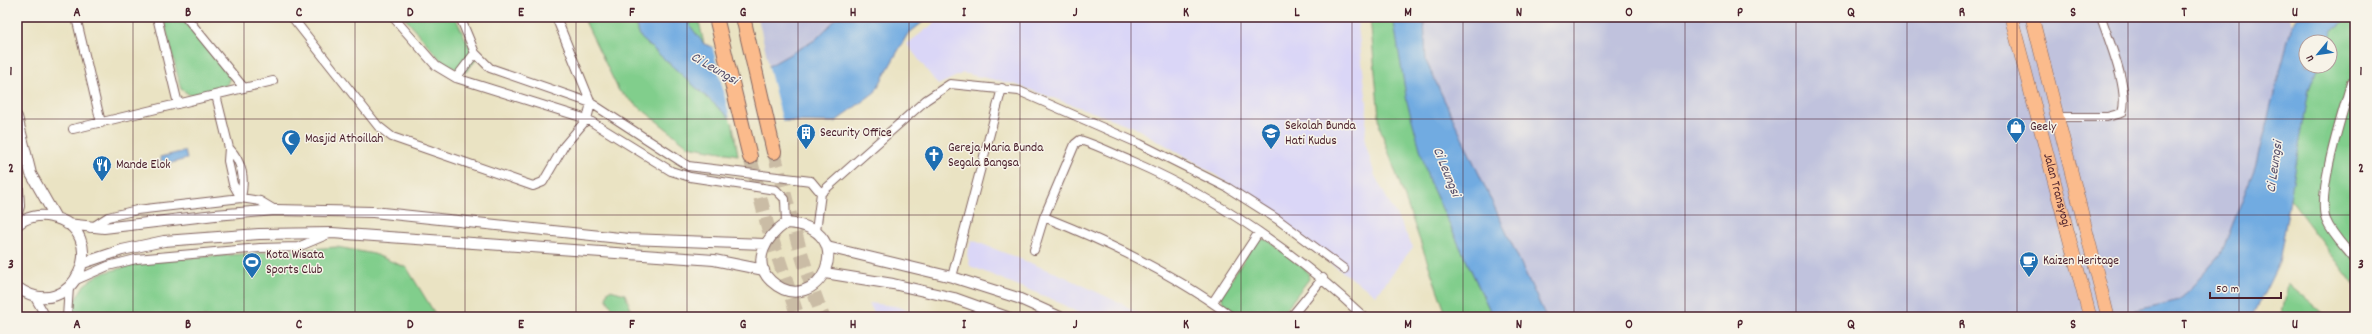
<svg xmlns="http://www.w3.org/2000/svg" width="2372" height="334" font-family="Dekko,sans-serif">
  <rect width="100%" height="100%" fill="#f7f3e8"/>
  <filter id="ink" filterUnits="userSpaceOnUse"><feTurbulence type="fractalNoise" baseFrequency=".025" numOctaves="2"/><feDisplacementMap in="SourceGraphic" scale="8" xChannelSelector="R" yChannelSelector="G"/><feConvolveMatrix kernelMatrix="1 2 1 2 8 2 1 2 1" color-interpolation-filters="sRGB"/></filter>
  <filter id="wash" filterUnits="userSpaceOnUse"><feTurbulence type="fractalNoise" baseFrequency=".012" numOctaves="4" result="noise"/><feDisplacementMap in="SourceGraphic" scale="16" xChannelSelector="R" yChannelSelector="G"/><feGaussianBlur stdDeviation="0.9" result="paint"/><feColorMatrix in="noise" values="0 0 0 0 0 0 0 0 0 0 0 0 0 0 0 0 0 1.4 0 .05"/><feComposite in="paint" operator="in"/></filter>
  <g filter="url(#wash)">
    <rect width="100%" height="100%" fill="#eae3c3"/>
    <!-- built -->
    <path fill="#dad6f7" d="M942 17H1357L1367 104 1365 142 1375 176 1413 247 1376 295 1338 269 1288 225 1246 194 1190 159 1134 127 1014 84 963 73 938 85 907 44Z
      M972 240 1061 275 1124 305 1143 317H1086L1054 300 970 266 967 254Z
      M869 303 895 306 930 317H876Z"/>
    <!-- industrial -->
    <path fill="#c0c2dd" d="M758 17H838L815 40 769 66Z
      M1424 17H2290L2293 27 2255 167 2221 254 2180 300 2128 312 2017 317H1846L1814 309 1762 317H1546L1426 61Z"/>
    <!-- green -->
    <path fill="#81ce8c" stroke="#66765c" d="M163 17H181L230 77 227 85 190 95 181 89Z
      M404 17H455L476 60 466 72 445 65Z
      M583 17H632L641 38 732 120 738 155 688 146 619 91Z
      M687 17H698L704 44 690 26Z
      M1370 17H1394L1429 181 1493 317H1447L1380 128Z
      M2349 17H2355V286L2289 198 2309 89 2318 66H2330V42H2327L2332 30Z
      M1261 239 1268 240 1308 272 1309 279 1280 317C1262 317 1219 322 1222 293L1255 243Z
      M337 247 374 254 407 268 437 317H73V304L84 285 99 274 148 261Z
      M2288 284 2327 317H2279L2282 314Z
      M610 290 625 294 634 317H618L606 298 608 291Z"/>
    <!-- water -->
    <path fill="#71abe1" stroke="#5e6586" d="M632 17H687L690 26 704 44 769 66 815 40 838 17H929L907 35 875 92 835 122 732 120 641 38Z
      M1393 17H1424L1426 61 1546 317H1493L1429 181 1407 102Z
      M2297 17H2349L2332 30 2327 42H2306V66H2318L2309 89 2279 263 2254 314 2249 317H2017L2128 312 2180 300 2221 254 2255 167 2292 25Z
      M185 151 187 159 163 165 160 157Z
      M1814 309 1846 317H1762Z"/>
    <!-- pier -->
    <path fill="#eae3c3" d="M712 45 768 64 783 123 731 122Z"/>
  </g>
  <g filter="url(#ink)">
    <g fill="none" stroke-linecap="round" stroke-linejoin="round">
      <!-- motorway-tunnel -->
      <path stroke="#cabca5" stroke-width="14" stroke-dasharray="14 7" stroke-linecap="butt" d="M774 152C788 208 802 263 823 317
        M750 157 767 224 798 317"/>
      <!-- minor casing -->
      <g stroke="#826460" stroke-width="10">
        <path id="minor" d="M76 17 101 123
          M157 17 178 104
          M186 17 244 88
          M292 17 378 126 392 137 533 186 543 182 564 146 587 119 591 103 556 17
          M393 17 436 66 456 78 587 119 671 171 690 177 776 190 785 199 786 223
          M460 17 475 53 490 68 591 103 688 166 811 181 821 193
          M456 78 475 53
          M2355 79 2351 83C2343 112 2316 194 2326 220 2332 235 2346 248 2355 260
          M216 95 229 148 228 161 233 184 241 198
          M2058 117H2107L2122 113C2130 90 2109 41 2101 17
          M73 129 273 81
          M229 148C243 163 245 179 241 198
          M1044 217C1110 243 1175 274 1232 317
          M91 228 108 217 137 210 241 198 260 201 275 210
          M816 231 821 193 926 100 950 84 1019 91 1140 144 1228 188 1277 219 1344 269
          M1034 250 1044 217 1075 144 1080 140C1097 145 1114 154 1131 161 1219 199 1295 252 1364 317
          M952 277 1002 88
          M76 280 108 266 136 259 260 248 298 247 329 234
          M34 296 46 317
          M1213 302 1259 232
          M67 317 69 287
          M1291 317 1323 278"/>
      </g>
      <!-- tertiary casing -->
      <g stroke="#826460" stroke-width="12">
        <path id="tertiary" d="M17 117 31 174 56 218
          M17 173 19 206 17 213
          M786 223C865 227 817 323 771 281 750 261 767 236 786 223Z
          M67 224 104 228 215 215 275 210 373 212 629 239 764 244
          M17 225C26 217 39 214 51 217 114 229 74 329 17 287
          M827 247 952 277 1018 298 1060 317
          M83 263 122 250 164 241 259 234 332 233 714 260 764 270
          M825 273 893 284 954 298 1007 317"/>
      </g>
      <!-- trunk casing -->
      <g stroke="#826460" stroke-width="14">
        <g id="trunk">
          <path id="s1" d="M2011 17 2090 317"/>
          <path d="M2032 17 2108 317"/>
        </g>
      </g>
      <!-- motorway casing -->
      <g stroke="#826460" stroke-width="16">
        <path id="motorway" d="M716 17 750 157
          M743 17 774 152"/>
      </g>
      <!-- minor -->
      <use href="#minor" stroke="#fff" stroke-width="8"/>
      <!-- tertiary -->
      <use href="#tertiary" stroke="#fff" stroke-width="10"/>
      <!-- trunk -->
      <use href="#trunk" stroke="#fbbb8c" stroke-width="13"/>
      <!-- motorway -->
      <use href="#motorway" stroke="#fbbb8c" stroke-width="14"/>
    </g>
  </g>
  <!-- grid -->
  <path fill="none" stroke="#4a1f2b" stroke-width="1" stroke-opacity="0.55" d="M133 17V317M244 17V317M355 17V317M465 17V317M576 17V317M687 17V317M798 17V317M909 17V317M1020 17V317M1131 17V317M1241 17V317M1352 17V317M1463 17V317M1574 17V317M1685 17V317M1796 17V317M1907 17V317M2017 17V317M2128 17V317M2239 17V317M17 119H2355M17 215H2355"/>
  <!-- icons -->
  <defs>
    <g id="shop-pin" transform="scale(1)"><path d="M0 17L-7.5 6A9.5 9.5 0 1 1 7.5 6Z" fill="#1f6fb2" stroke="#f7f3e8"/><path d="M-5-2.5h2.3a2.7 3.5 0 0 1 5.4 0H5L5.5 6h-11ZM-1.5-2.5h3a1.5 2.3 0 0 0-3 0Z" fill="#fff"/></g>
    <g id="building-pin" transform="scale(1)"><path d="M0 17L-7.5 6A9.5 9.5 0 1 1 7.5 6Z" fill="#1f6fb2" stroke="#f7f3e8"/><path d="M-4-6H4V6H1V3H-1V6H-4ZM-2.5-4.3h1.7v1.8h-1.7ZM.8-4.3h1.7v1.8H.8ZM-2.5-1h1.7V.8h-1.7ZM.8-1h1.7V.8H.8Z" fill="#fff"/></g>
    <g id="school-pin" transform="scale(1)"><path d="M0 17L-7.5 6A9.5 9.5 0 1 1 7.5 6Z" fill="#1f6fb2" stroke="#f7f3e8"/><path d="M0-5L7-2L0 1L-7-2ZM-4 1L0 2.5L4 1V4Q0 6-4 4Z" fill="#fff"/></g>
    <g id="mosque-pin" transform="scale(1)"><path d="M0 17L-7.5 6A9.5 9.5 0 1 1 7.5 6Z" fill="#1f6fb2" stroke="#f7f3e8"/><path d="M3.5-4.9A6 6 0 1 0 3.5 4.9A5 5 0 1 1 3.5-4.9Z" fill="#fff"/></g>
    <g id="church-pin" transform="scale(1)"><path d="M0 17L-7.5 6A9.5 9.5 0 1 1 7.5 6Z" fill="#1f6fb2" stroke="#f7f3e8"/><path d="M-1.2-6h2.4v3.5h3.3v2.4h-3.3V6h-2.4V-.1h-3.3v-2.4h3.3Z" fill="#fff"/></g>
    <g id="restaurant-pin" transform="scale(1)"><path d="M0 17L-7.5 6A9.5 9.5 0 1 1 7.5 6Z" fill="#1f6fb2" stroke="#f7f3e8"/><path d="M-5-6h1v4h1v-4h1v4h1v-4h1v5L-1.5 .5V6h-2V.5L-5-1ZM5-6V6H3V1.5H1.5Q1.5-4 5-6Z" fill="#fff"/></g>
    <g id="cafe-pin" transform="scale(1)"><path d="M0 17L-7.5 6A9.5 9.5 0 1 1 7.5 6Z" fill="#1f6fb2" stroke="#f7f3e8"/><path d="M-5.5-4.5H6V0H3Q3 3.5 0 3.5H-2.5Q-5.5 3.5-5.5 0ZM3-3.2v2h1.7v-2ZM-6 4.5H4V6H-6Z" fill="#fff"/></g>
    <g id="stadium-pin" transform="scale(1)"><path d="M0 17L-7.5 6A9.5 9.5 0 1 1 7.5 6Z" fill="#1f6fb2" stroke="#f7f3e8"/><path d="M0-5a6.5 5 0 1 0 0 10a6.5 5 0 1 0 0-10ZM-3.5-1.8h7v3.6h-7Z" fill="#fff"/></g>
  </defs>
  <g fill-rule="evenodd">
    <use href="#shop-pin" x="2016" y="127"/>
    <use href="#building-pin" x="806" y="133"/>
    <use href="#school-pin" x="1271" y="133"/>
    <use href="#mosque-pin" x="291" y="139"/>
    <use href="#church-pin" x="934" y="155"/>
    <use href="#restaurant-pin" x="102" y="165"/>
    <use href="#cafe-pin" x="2029" y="261"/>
    <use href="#stadium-pin" x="252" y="262"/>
  </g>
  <g text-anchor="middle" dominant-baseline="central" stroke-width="3" stroke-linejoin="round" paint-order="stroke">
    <!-- poi labels -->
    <g font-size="13" fill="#4a1f2b" stroke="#f7f3e8" text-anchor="start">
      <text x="1285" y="126">Sekolah Bunda<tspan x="1285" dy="15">Hati Kudus</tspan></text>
      <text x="2030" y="127">Geely</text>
      <text x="820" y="133">Security Office</text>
      <text x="305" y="139">Masjid Athoillah</text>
      <text x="948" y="148">Gereja Maria Bunda<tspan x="948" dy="15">Segala Bangsa</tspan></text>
      <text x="116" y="165">Mande Elok</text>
      <text x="266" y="255">Kota Wisata<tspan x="266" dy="15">Sports Club</tspan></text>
      <text x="2043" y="261">Kaizen Heritage</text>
    </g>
    <!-- street labels -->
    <g font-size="13" fill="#4a1f2b" stroke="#f7f3e8">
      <text stroke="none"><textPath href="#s1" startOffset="179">Jalan Transyogi</textPath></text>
    </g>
    <!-- water labels -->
    <g font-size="14" font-style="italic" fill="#58506b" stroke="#f7f3e8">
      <text transform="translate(714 69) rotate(30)">Ci Leungsi</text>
      <text transform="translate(2275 167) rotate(-82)">Ci Leungsi</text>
      <text transform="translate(1446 172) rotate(68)">Ci Leungsi</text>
    </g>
  </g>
  <!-- margin -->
  <rect width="2372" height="334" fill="none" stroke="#f7f3e8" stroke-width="44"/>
  <!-- north arrow -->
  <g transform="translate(2318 54) rotate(241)"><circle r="19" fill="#f7f3e8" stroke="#b29e9c"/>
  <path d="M0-3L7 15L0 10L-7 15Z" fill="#1f6fb2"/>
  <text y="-6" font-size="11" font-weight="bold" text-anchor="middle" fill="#4a1f2b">U</text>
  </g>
  <!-- scale -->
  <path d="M2210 292v6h71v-6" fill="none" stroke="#4a1f2b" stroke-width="2"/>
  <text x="2216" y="292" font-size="12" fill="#4a1f2b" stroke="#f7f3e8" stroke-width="3" paint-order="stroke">50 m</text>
  <rect x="22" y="22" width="2328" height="290" fill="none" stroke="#4a1f2b" stroke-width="1.5"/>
  <g font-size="13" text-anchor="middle" font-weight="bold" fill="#4a1f2b">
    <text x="77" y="16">A</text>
    <text x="188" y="16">B</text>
    <text x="299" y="16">C</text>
    <text x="410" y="16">D</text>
    <text x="521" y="16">E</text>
    <text x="632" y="16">F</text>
    <text x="743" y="16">G</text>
    <text x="853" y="16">H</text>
    <text x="964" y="16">I</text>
    <text x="1075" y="16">J</text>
    <text x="1186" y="16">K</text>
    <text x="1297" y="16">L</text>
    <text x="1408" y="16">M</text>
    <text x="1519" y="16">N</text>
    <text x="1629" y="16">O</text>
    <text x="1740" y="16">P</text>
    <text x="1851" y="16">Q</text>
    <text x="1962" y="16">R</text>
    <text x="2073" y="16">S</text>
    <text x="2184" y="16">T</text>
    <text x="2295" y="16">U</text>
    <text x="11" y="75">1</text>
    <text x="2361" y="75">1</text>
    <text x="11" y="172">2</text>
    <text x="2361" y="172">2</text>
    <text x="11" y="268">3</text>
    <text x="2361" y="268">3</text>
    <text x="77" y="328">A</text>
    <text x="188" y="328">B</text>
    <text x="299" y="328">C</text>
    <text x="410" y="328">D</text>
    <text x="521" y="328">E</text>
    <text x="632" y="328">F</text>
    <text x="743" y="328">G</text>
    <text x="853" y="328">H</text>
    <text x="964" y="328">I</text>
    <text x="1075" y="328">J</text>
    <text x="1186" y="328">K</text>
    <text x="1297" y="328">L</text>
    <text x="1408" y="328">M</text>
    <text x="1519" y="328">N</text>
    <text x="1629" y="328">O</text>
    <text x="1740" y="328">P</text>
    <text x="1851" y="328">Q</text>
    <text x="1962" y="328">R</text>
    <text x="2073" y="328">S</text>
    <text x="2184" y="328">T</text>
    <text x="2295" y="328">U</text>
  </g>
</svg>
